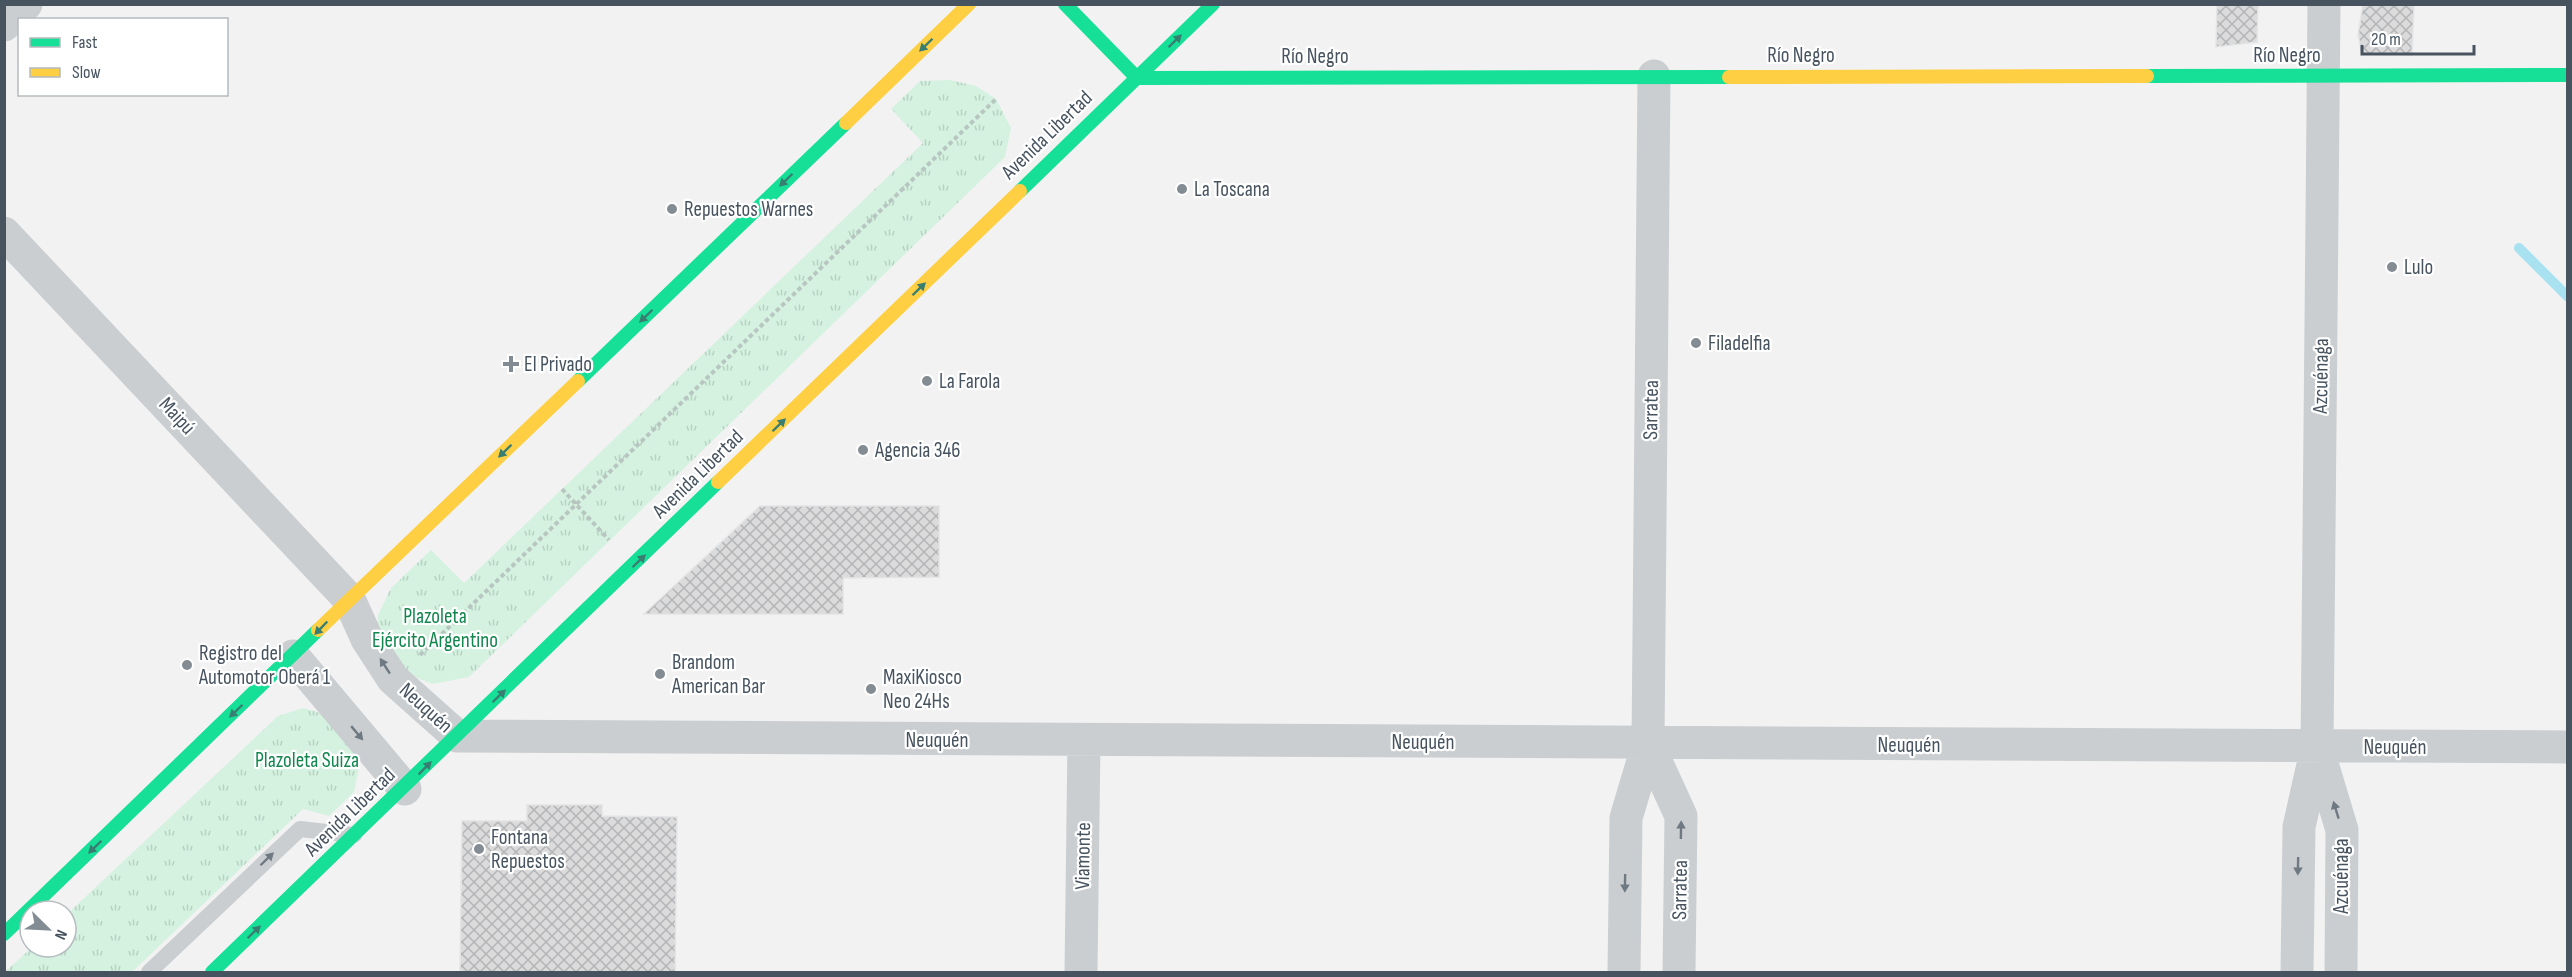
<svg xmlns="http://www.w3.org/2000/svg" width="2572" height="977" font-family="'Sofia Sans Condensed',sans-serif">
  <defs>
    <pattern id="park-tufts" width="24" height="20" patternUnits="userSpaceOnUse" patternTransform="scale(1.5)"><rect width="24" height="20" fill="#d5f2e0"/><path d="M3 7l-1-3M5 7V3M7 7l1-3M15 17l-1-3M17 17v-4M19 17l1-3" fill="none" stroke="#b8d1c3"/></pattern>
    <pattern id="building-cross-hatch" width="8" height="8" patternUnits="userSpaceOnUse" patternTransform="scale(1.5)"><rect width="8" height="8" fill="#dbdbdc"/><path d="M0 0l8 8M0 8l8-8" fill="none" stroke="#b3b4b6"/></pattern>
  </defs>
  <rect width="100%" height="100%" fill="#f2f2f2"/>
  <!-- park -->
  <path fill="url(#park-tufts)" d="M950 80 976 86 996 99 1011 128 1005 157 469 677 433 684 402 672 377 640 378 615 391 588 431 550 464 583 923 143 891 109 920 81Z
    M303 708 334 717 352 738 360 763 354 792 329 816 303 809 132 972H5L32 947H66V915L278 716Z"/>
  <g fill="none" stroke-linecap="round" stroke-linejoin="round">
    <!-- stream -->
    <path stroke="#a8e2f1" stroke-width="10" d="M2519 248 2568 297"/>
  </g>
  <!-- building -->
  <path fill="url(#building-cross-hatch)" stroke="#e3e4e5" stroke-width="1.5" d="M2217 4H2258L2257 42 2216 47Z
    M2363 4H2414L2412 55 2362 54 2358 35Z
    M760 506H939V577L843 578V614H644Z
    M527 805H602V816L677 817 675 972H460L462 821H527Z"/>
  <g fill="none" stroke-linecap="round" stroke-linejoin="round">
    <!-- path -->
    <path stroke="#b8c6c2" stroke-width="4" stroke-dasharray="4.5 3" stroke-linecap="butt" d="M562 489 609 540
      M420 655 996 99"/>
    <!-- lane -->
    <path stroke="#cbced1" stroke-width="16" d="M149 972 300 829 354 835"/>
    <!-- street -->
    <path stroke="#cbced1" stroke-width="33" d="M4 25 26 4
      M4 233 349 599 367 639 393 679 457 736 2568 747
      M293 656 405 789
      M1648 744 1681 816 1679 972
      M2318 750 2342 830 2341 972
      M1081 972 1084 740
      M1624 972 1626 818 1648 744 1654 76
      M2297 972 2299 827 2317 747 2324 4"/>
    <!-- fast -->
    <path stroke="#16e098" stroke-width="14" d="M1065 4 1137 78 1729 77
      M2147 76 2568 75
      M1020 191 1213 4
      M578 381 846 123
      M4 934 318 630
      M212 972 718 482"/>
    <!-- slow -->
    <path stroke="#ffcf43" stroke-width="14" d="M1729 77 2147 76
      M846 123 969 4
      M718 482 1020 191
      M318 630 578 381"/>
  </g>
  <!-- one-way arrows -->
  <defs><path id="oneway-solid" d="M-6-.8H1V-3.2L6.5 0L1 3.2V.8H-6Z" transform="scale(1.5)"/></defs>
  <g fill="#387e71">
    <use href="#oneway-solid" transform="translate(1175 41) rotate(-44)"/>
    <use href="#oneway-solid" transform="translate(926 45) rotate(136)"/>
    <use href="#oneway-solid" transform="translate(786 180) rotate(136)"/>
    <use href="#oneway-solid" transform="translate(919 289) rotate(-44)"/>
    <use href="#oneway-solid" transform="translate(646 316) rotate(136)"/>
    <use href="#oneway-solid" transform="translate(779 425) rotate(-44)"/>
    <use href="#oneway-solid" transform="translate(505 451) rotate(136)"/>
    <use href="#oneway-solid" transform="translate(639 561) rotate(-44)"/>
    <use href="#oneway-solid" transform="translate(321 628) rotate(134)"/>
    <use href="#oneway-solid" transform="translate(499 696) rotate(-44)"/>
    <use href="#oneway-solid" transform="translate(236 711) rotate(136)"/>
    <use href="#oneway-solid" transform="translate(425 768) rotate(-45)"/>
    <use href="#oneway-solid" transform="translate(95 847) rotate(136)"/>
    <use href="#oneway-solid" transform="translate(254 932) rotate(-44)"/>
  </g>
  <g fill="#6f7982">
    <use href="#oneway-solid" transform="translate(385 666) rotate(-123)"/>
    <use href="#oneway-solid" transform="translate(357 733) rotate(50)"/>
    <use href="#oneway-solid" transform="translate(2336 810) rotate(-107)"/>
    <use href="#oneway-solid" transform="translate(1681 830) rotate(-89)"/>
    <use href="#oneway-solid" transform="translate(267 859) rotate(-44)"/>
    <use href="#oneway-solid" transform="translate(2298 866) rotate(91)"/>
    <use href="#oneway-solid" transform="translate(1625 883) rotate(91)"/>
  </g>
  <!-- markers -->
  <g fill="#838b93" stroke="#fff" stroke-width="2">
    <circle cx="1182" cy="189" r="6"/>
    <circle cx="672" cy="209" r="6"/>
    <circle cx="2392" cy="267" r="6"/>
    <circle cx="1696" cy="343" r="6"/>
    <path d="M508 355h6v6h6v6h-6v6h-6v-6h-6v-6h6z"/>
    <circle cx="927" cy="381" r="6"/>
    <circle cx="863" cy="450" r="6"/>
    <circle cx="187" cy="665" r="6"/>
    <circle cx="660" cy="674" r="6"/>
    <circle cx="871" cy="689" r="6"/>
    <circle cx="479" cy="849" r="6"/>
  </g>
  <g text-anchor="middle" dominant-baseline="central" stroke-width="4.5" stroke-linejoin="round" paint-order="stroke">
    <!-- street labels -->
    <g font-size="21" fill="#475460" stroke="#fff">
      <text x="1801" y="55">Río Negro</text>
      <text x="2287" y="55">Río Negro</text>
      <text x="1315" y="56">Río Negro</text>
      <text transform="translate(1047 135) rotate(-44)">Avenida Libertad</text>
      <text transform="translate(2321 376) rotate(-89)">Azcuénaga</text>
      <text transform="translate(1651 410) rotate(-89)">Sarratea</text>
      <text transform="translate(177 416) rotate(47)">Maipú</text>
      <text transform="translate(698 474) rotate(-44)">Avenida Libertad</text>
      <text transform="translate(426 708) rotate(42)">Neuquén</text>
      <text x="937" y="740">Neuquén</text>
      <text x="1423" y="742">Neuquén</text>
      <text x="1909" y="745">Neuquén</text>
      <text x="2395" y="747">Neuquén</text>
      <text transform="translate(350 812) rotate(-44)">Avenida Libertad</text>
      <text transform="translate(1083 856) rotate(-89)">Viamonte</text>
      <text transform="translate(2341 876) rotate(-90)">Azcuénaga</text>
      <text transform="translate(1680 890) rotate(-89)">Sarratea</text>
    </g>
    <!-- poi labels -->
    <g font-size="21" fill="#475460" stroke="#fff" text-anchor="start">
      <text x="1194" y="189">La Toscana</text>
      <text x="684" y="209">Repuestos Warnes</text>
      <text x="2404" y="267">Lulo</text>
      <text x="1708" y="343">Filadelfia</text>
      <text x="524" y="364">El Privado</text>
      <text x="939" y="381">La Farola</text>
      <text x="875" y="450">Agencia 346</text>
      <text x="199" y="653">Registro del<tspan x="199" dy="24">Automotor Oberá 1</tspan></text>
      <text x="672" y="662">Brandom<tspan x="672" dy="24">American Bar</tspan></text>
      <text x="883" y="677">MaxiKiosco<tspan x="883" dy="24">Neo 24Hs</tspan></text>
      <text x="491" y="837">Fontana<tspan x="491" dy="24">Repuestos</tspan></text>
    </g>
    <!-- park labels -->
    <g font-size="21" fill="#12874d" stroke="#fff">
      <text x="435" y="616">Plazoleta<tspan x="435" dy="24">Ejército Argentino</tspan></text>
      <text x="307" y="760">Plazoleta Suiza</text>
    </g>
  </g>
  <!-- border -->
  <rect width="2572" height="977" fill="none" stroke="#475460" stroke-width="12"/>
  <!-- legend -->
  <rect x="18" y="18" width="210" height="78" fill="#ffffff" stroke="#b5bbbf" stroke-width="1.5"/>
  <rect x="30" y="38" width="30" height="9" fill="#16e098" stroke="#b5bbbf" stroke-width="1.5"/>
  <text x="72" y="48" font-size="18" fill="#475460">Fast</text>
  <rect x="30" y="68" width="30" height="9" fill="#ffcf43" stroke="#b5bbbf" stroke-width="1.5"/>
  <text x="72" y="78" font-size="18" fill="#475460">Slow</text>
  <!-- north arrow -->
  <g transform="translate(48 929) rotate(114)"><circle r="28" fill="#ffffff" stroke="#b5bbbf" stroke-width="1.5"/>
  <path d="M0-4.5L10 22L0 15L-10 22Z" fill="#838b93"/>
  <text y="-9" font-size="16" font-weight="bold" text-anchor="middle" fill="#475460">N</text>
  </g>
  <!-- scale -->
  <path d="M2362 45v9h112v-9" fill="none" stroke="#475460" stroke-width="3"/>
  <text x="2371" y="45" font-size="18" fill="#475460" stroke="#ffffff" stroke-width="4.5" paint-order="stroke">20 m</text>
</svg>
